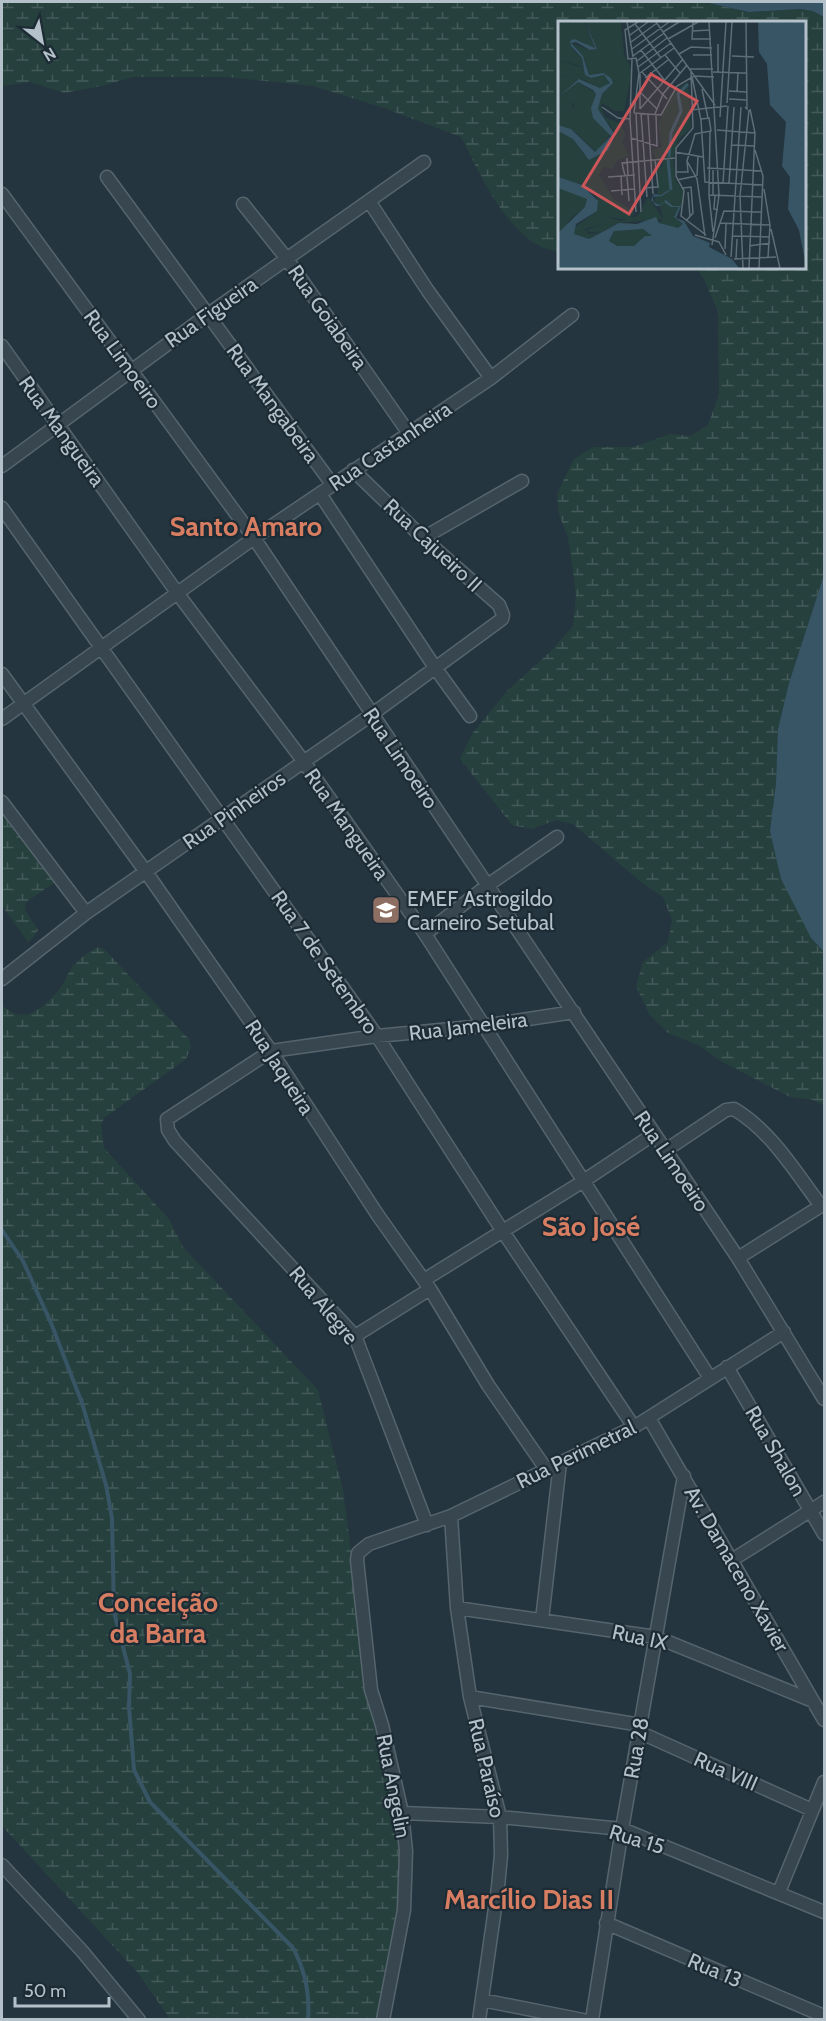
<svg xmlns="http://www.w3.org/2000/svg" width="826" height="2021" font-family="Cabin,sans-serif">
  <defs>
    <pattern id="wetland-marsh" width="20" height="14" patternUnits="userSpaceOnUse" patternTransform="scale(1.5)"><rect width="20" height="14" fill="#26403e"/><path d="M1 5h8M5 5V1M11 12h8M15 12V8" fill="none" stroke="#435a59"/></pattern>
  </defs>
  <rect width="100%" height="100%" fill="#24353f"/>
  <!-- wetland -->
  <path fill="url(#wetland-marsh)" d="M2 2H704L749 12 800 9 813 11 824 17V575L789 683 778 729 776 783 770 831 811 938 824 952V1106L813 1100 790 1097 724 1063 698 1045 668 1033 649 1014 636 986 643 962 668 942 672 920 663 897 641 882 573 824 556 820 532 829 512 825 460 759 472 734 507 691 550 652 573 626 576 596 574 579 568 537 559 515 557 494 573 460 593 447H633L670 434 690 436 708 425 719 394 718 312 704 279 695 267H804V22H559V251C513 250 479 172 461 137L384 108 313 86 228 77H133L102 86 64 93 30 82 2 86Z
    M2 796 66 875 26 902 25 910 38 930 33 938 28 942 2 906Z
    M99 947 105 950 189 1039 191 1047 186 1059 104 1118 101 1126 104 1148 169 1219 183 1247 318 1390 343 1490 358 1605 363 1674 391 1778 402 1840 405 1888 379 2019H170L138 1973 2 1826V1005C23 1025 40 1011 57 992 64 985 67 975 72 967 79 959 89 951 99 947Z"/>
  <!-- water -->
  <path fill="#385566" d="M704 2H824V17L813 11 800 9 749 12Z
    M824 575V952L811 938 781 879 770 831 776 783 778 729 789 683Z"/>
  <g fill="none" stroke-linecap="round" stroke-linejoin="round">
    <!-- stream -->
    <path stroke="#385566" stroke-width="4" d="M2 1230 23 1261 51 1323 82 1403 106 1485 112 1518 114 1612 130 1674 129 1707 134 1770 150 1802 293 1948C305 1970 310 1994 308 2020"/>
    <!-- minor casing -->
    <g stroke="#56646d" stroke-width="15">
      <path id="minor" d="M107 177 332 484
        M2 194 254 538 738 1258 824 1399
        M369 201 428 291 491 378
        M243 204 287 259 408 432
        M2 346 178 594 304 762 425 934 710 1378
        M2 466 207 315 424 162
        M320 494 436 669 470 716
        M2 508 377 1036 502 1230 634 1427
        M423 538 522 481
        M2 674 146 872 271 1051 377 1214 430 1289 488 1385 546 1469
        M2 719 254 538 491 378 572 315
        M2 802 86 913
        M425 934 488 885 557 837
        M2 979 86 913 371 715 502 619 503 615 499 605 423 538 353 470
        M666 1150 726 1110 734 1109C771 1131 795 1171 821 1206
        M738 1258 824 1204
        M424 1280 582 1182 654 1134
        M355 1336 430 1289
        M727 1367 824 1534
        M649 1418 824 1720
        M451 1516 457 1608 470 1697 500 1817 501 1855 498 1887 479 2020
        M427 1525 355 1336 175 1141 168 1130 167 1119 271 1051 377 1036 483 1026 574 1012
        M732 1560 824 1502
        M457 1608 656 1637 813 1701
        M542 1620 560 1463
        M470 1697 641 1725
        M639 1732 812 1810
        M402 1813 500 1817 622 1829 824 1912
        M2 1865 82 1951 139 2020
        M779 1892 824 1782
        M606 1923 824 2016
        M482 2000 583 2020
        M383 2020 404 1910 406 1851 402 1813 382 1725 371 1690 357 1560 358 1553 369 1544 451 1516 634 1427 784 1332
        M592 2020 622 1829 684 1476"/>
    </g>
    <!-- minor -->
    <use href="#minor" stroke="#38464f" stroke-width="12"/>
  </g>
  <!-- icons -->
  <defs>
    <g id="school-square" transform="scale(1.5)"><rect x="-9" y="-9" width="18" height="18" rx="4" fill="#8d6e63" stroke="#1d2b34"/><path d="M0-5L7-2L0 1L-7-2ZM-4 1L0 2.5L4 1V4Q0 6-4 4Z" fill="#fff"/></g>
  </defs>
  <g fill-rule="evenodd">
    <use href="#school-square" x="386" y="910"/>
  </g>
  <g text-anchor="middle" dominant-baseline="central" stroke-width="4.5" stroke-linejoin="round" paint-order="stroke">
    <!-- street labels -->
    <g font-size="21" fill="#b4c1ca" stroke="#1d2b34">
      <text transform="translate(211 312) rotate(-35)">Rua Figueira</text>
      <text transform="translate(328 317) rotate(55)">Rua Goiabeira</text>
      <text transform="translate(123 359) rotate(54)">Rua Limoeiro</text>
      <text transform="translate(273 403) rotate(54)">Rua Mangabeira</text>
      <text transform="translate(62 431) rotate(54)">Rua Mangueira</text>
      <text transform="translate(390 446) rotate(-34)">Rua Castanheira</text>
      <text transform="translate(433 545) rotate(43)">Rua Cajueiro II</text>
      <text transform="translate(401 758) rotate(56)">Rua Limoeiro</text>
      <text transform="translate(234 810) rotate(-35)">Rua Pinheiros</text>
      <text transform="translate(347 824) rotate(55)">Rua Mangueira</text>
      <text transform="translate(325 962) rotate(55)">Rua 7 de Setembro</text>
      <text transform="translate(468 1026) rotate(-7)">Rua Jameleira</text>
      <text transform="translate(280 1067) rotate(57)">Rua Jaqueira</text>
      <text transform="translate(672 1161) rotate(56)">Rua Limoeiro</text>
      <text transform="translate(324 1305) rotate(50)">Rua Alegre</text>
      <text transform="translate(776 1451) rotate(60)">Rua Shalon</text>
      <text transform="translate(576 1454) rotate(-26)">Rua Perimetral</text>
      <text transform="translate(737 1569) rotate(60)">Av. Damaceno Xavier</text>
      <text transform="translate(640 1637) rotate(12)">Rua IX</text>
      <text transform="translate(636 1748) rotate(-80)">Rua 28</text>
      <text transform="translate(487 1768) rotate(77)">Rua Paraíso</text>
      <text transform="translate(726 1771) rotate(24)">Rua VIII</text>
      <text transform="translate(394 1786) rotate(79)">Rua Angelin</text>
      <text transform="translate(637 1839) rotate(17)">Rua 15</text>
      <text transform="translate(715 1970) rotate(23)">Rua 13</text>
    </g>
    <!-- poi labels -->
    <g font-size="21" fill="#b4c1ca" stroke="#1d2b34" text-anchor="start">
      <text x="407" y="898">EMEF Astrogildo<tspan x="407" dy="24">Carneiro Setubal</tspan></text>
    </g>
    <!-- district labels -->
    <g font-size="27" font-weight="bold" fill="#d77d62" stroke="#1d2b34">
      <text x="246" y="526">Santo Amaro</text>
      <text x="591" y="1226">São José</text>
      <text x="158" y="1602">Conceição<tspan x="158" dy="31">da Barra</tspan></text>
      <text x="529" y="1899">Marcílio Dias II</text>
    </g>
  </g>
  <!-- overview -->
  <g transform="translate(558 21)">
    <rect width="248" height="248" fill="#24353f"/>
    <path d="M0 39 23 46 25 53 0 56ZM13 80 18 93 17 111 0 104V88L6 91 5 82ZM90 176 105 198 61 202 41 212 26 210 42 204 50 196 63 200 80 195Z" fill="#26403e"/>
    <path d="M0 1H26L37 27 12 20 15 29 24 37 27 54 33 57 46 54 52 59 50 64 42 67 24 58 0 75V56L25 53 23 45 0 39ZM27 1H62L63 4 66 33 74 50 66 90H57L44 82 43 86 47 96 61 102 68 113 64 121 71 135 60 139 54 148 46 146 41 154 56 178 77 191 72 199 50 196 42 204 26 208 31 213 41 212 31 218 16 213 15 208 39 190V176L24 164 0 156V110L15 118 26 134H43L57 118 56 110 40 88 44 73 53 65V57L41 52 31 54 27 39 13 22 32 29 39 28ZM130 60 133 107 120 119 115 137 117 158 125 171 123 185 116 195 125 204 118 208 101 202 105 198 102 184 95 180 100 174 97 142 101 140 103 147 105 139 97 137 95 129 104 126 100 105 112 74ZM19 61 38 72 34 94 53 113 38 131 17 111 16 82H6V91L0 88V76ZM0 166 29 178 27 186 12 198 4 212H0ZM85 208 94 215H87L76 225H59L51 220 56 210Z" fill="#26403e"/>
    <path d="M27 1 39 28 32 29 18 21 13 22 25 35 31 54 45 52 53 57 55 62 44 73 40 88 57 114 50 129 31 139 15 118 0 110V104L13 108 37 131 53 115 35 97 33 87 38 73 35 69 20 61 0 76 21 58 42 67 52 62 46 54 33 57 27 54 24 37 13 25 12 20 16 18 37 27ZM200 1H247V240L241 209 230 188 232 156 224 145 228 101 212 84 209 43 201 31ZM0 156 24 164 40 180 39 190 18 203 16 213 31 218 61 202 79 203 98 196 101 202 120 207 125 203 116 196 121 186H113L106 181 102 185H98L93 179 96 173 103 174 109 170 113 169 104 175 95 176V181L102 184 108 179 115 185H123L118 197 126 200 135 215 152 222 151 226 174 238 181 247H0V212L27 186 29 178 0 167ZM85 208 94 215H87L76 225H59L51 220 56 210Z" fill="#385566" fill-rule="evenodd"/>
    <path fill="none" stroke="#385566" stroke-width="3" d="M111 136 113 112 123 90 120 73 130 63M110 139 113 169"/>
    <path fill="none" stroke="#5e6d77" stroke-width="1.5" d="M69 1 75 36M98 1 157 84M135 1 134 18H153M151 1 161 174 154 224M77 3 103 37M134 10 152 9M105 11 121 1M72 14 90 1M110 18 140 1M73 21 99 2M74 28 111 1M83 29 111 65M121 33 133 26 154 27M107 34 122 52M135 34H154M75 35 106 12M174 35 196 36M74 38 72 98 78 191M79 40 109 17M80 46 113 22M132 48H155M133 50 135 107 118 127V155L126 170 123 195 148 214M84 51 109 78M155 51 188 52M160 51V23M82 52 116 27M82 53V88M134 56 143 99 147 161 205 164M87 57 110 39M144 68 150 97M171 70 189 71M179 71 180 51M83 72 99 88M171 78 189 79M169 82 174 1M44 86 60 97 72 98M187 86 189 88 188 1M82 88 125 38M133 89 169 85M76 92 81 52 78 37 70 38 67 9 80 1M76 92 103 94 119 65 136 55 156 56M83 92 89 176M78 93 83 191M90 93 95 173M97 93 105 73 129 44M162 96 168 1M143 98 151 97 153 110 137 113 129 140 139 158 147 215M159 109 197 112M152 110 151 174 155 211M73 117 99 125 98 94M173 124 196 125M197 129 205 155 201 247M117 131 145 136M69 137 70 155M149 147 204 150M118 151H130L129 140M63 155 64 174M67 155 64 142 117 137M69 155 71 180M139 155 140 135M50 156 77 154M119 159 138 155M165 162 170 85M171 162 176 86M86 167 100 166 97 139M125 167 133 166 135 192 128 200M206 168 212 204 210 237M53 170 76 168M130 171 132 196M151 174 204 176M155 174V147M157 174 156 188 160 189M162 202 212 204M213 208 222 247M137 214 161 221 168 234M174 215 212 216M157 217 166 190 203 191M191 225 212 222M167 228 168 203M173 236 183 86M176 238 218 236M178 238 179 218M185 247 182 175 191 89M191 247 197 112 192 88"/>
    <path fill="#cc5659" fill-opacity="0.15" stroke="#cc5659" stroke-width="3" d="M93 53 139 80 71 193 25 165Z"/>
    <rect width="248" height="248" fill="none" stroke="#b4c1ca" stroke-width="3"/>
  </g>
  <!-- border -->
  <rect width="826" height="2021" fill="none" stroke="#b4c1ca" stroke-width="6"/>
  <!-- north arrow -->
  <g transform="translate(42 42) rotate(149)" stroke="#1d2b34" stroke-width="4.5" paint-order="stroke">
  <path d="M0-4.5L10 22L0 15L-10 22Z" fill="#b4c1ca"/>
  <text y="-9" font-size="16" font-weight="bold" text-anchor="middle" fill="#b4c1ca">N</text>
  </g>
  <!-- scale -->
  <path d="M15 1997v9h94v-9" fill="none" stroke="#b4c1ca" stroke-width="3"/>
  <text x="24" y="1997" font-size="18" fill="#b4c1ca" stroke="#1d2b34" stroke-width="4.5" paint-order="stroke">50 m</text>
</svg>
